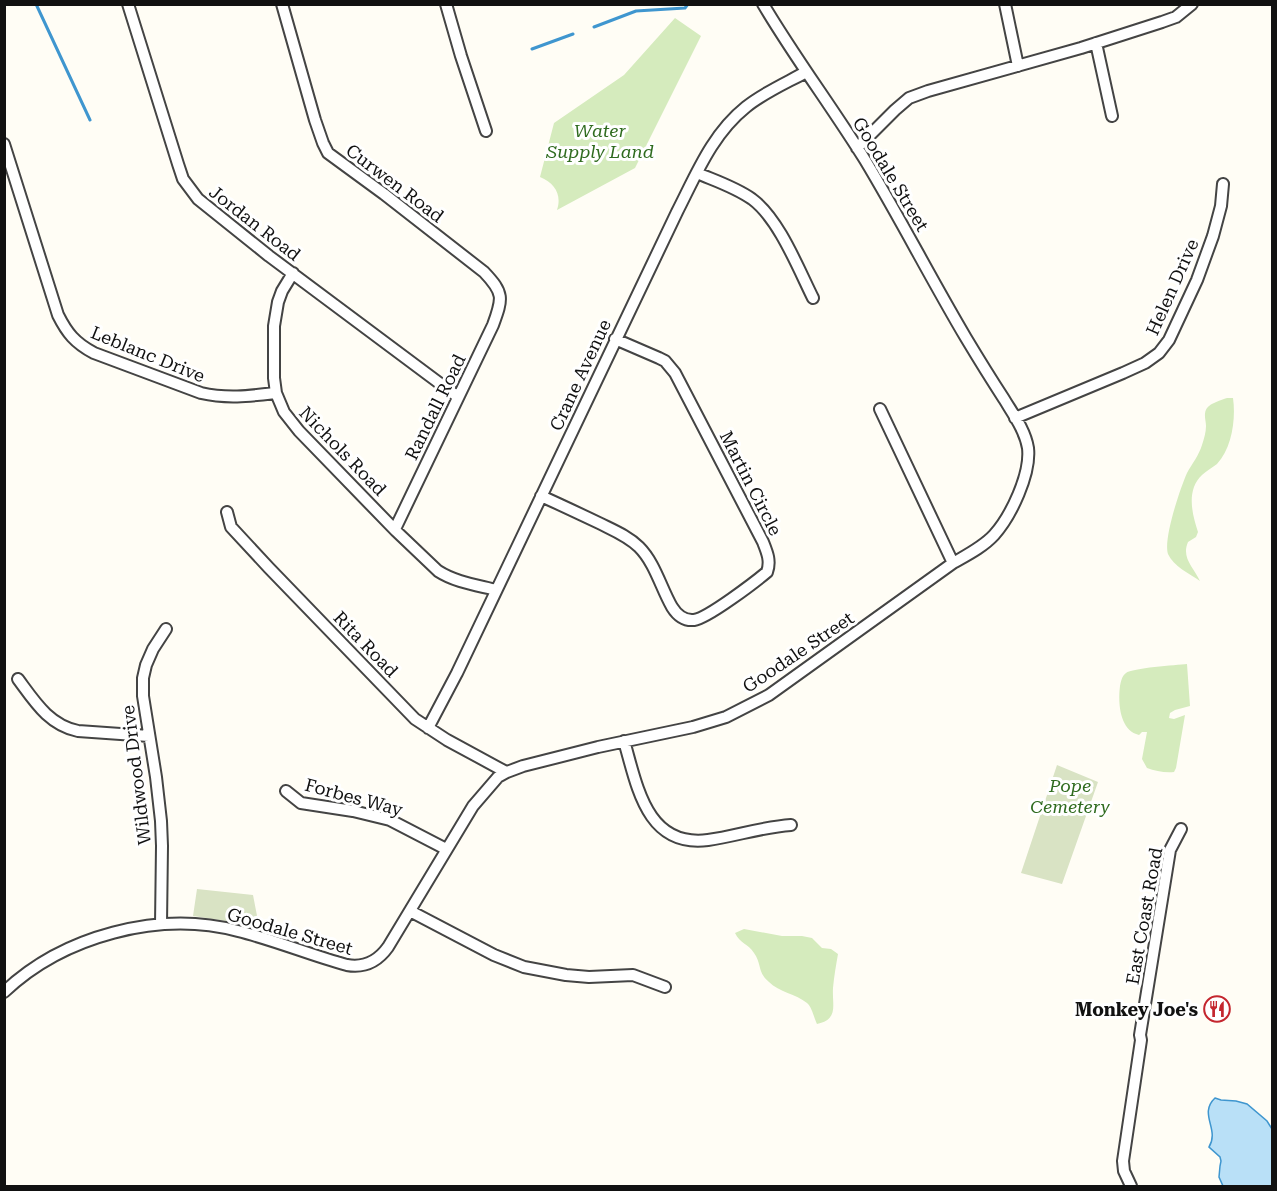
<svg xmlns="http://www.w3.org/2000/svg" width="1277" height="1191" font-family="'Roboto Serif',serif">
  <rect width="100%" height="100%" fill="#fffdf5"/>
  <!-- green -->
  <path fill="#d5ebbd" d="M675 18 701 36 635 168 557 210C562 195 555 183 540 177L554 123 624 75Z
    M1227 398H1233C1236 419 1232 448 1217 464 1212 468 1206 471 1202 475 1186 490 1192 514 1198 532L1196 537 1188 542C1181 558 1194 568 1200 581 1190 574 1173 566 1168 554 1163 539 1180 489 1187 473 1192 464 1199 455 1202 445 1204 439 1206 432 1206 426 1206 420 1203 414 1207 408 1211 403 1221 400 1227 398Z
    M1187 664 1190 706 1175 710 1170 713 1169 718 1174 719 1185 715 1176 768 1174 772C1165 773 1155 771 1147 768L1142 759 1147 732H1142L1139 735C1119 730 1118 702 1120 686 1121 681 1122 676 1126 673 1132 668 1176 665 1187 664Z
    M744 929 782 936H802L812 938 822 948 831 949 838 954C836 965 834 977 833 988 832 1006 839 1019 817 1024 814 1018 812 1007 807 1003 796 994 779 992 769 982 757 972 762 964 754 953 748 943 740 944 735 933Z"/>
  <!-- cemetery -->
  <path fill="#d9e3c4" d="M1057 765 1098 782 1062 884 1021 873Z
    M197 889 253 895 259 926 193 916Z"/>
  <!-- water -->
  <path fill="#b9e0f7" stroke="#3f96cf" stroke-width="1.5" d="M1215 1098 1221 1100 1236 1101 1247 1104 1267 1121 1272 1129V1186H1223L1219 1177 1220 1166 1221 1161 1220 1157 1209 1147C1220 1129 1198 1114 1215 1098Z"/>
  <g fill="none" stroke-linecap="round" stroke-linejoin="round">
    <!-- stream -->
    <path stroke="#3f96cf" stroke-width="3" d="M36 4 90 120
      M594 27 636 11 685 8 688 4
      M532 49 573 34"/>
    <!-- minor casing -->
    <g stroke="#444" stroke-width="14">
      <path id="minor" d="M128 4 178 164 183 179 198 199 269 256 458 397
        M282 4 315 120 323 143 328 153 384 194 484 272C504 293 503 298 493 325L395 529
        M446 4 461 56 486 131
        M1005 4 1018 66
        M1096 43 1112 116
        M4 144 58 315C67 333 75 343 94 353L201 393C227 399 250 396 276 393
        M857 148 895 110 909 98 928 91 1081 48 1162 22 1176 17 1192 4
        M697 173C716 181 735 187 752 199 779 219 798 268 813 298
        M293 273 282 291 278 302 274 326V378L276 393 284 412 299 431 396 531 438 571C455 582 476 585 496 590
        M880 409 953 563
        M1015 418 1123 373 1145 363 1159 353 1169 340 1197 280 1213 236 1221 206 1223 184
        M541 496C561 505 580 514 599 523 613 530 628 536 639 547 655 563 661 588 672 607 677 615 684 621 694 620 708 618 755 582 767 572 771 561 767 552 763 542L675 373 665 361 659 358 615 339
        M227 512 231 527 269 568 415 719 447 740 506 772
        M18 679C35 702 49 725 78 731L149 736
        M428 728 457 673 677 212C696 175 712 134 746 107 763 93 786 83 806 72
        M624 741C637 785 646 848 708 840 736 836 762 827 791 825
        M286 791 301 803 353 811 390 820 446 849
        M410 911 494 955 524 967 566 975 589 977 633 975 665 987
        M161 924 162 846 161 821 156 777 143 696V678L146 665 153 649 166 629
        M4 992C63 936 159 910 238 931 275 940 310 955 347 965 364 968 378 961 388 947L473 806 498 777 507 772 523 766 598 747 693 727 726 717 769 695 953 563C967 555 983 547 994 535 1011 516 1031 474 1028 448 1025 430 1013 414 1004 399 991 379 978 358 966 338 931 279 900 218 865 160 832 107 795 58 763 4
        M1131 1186 1124 1171 1123 1161 1141 1040 1140 1035 1170 850 1181 829"/>
    </g>
    <!-- minor -->
    <use href="#minor" stroke="#fff" stroke-width="10"/>
  </g>
  <!-- icons -->
  <defs>
    <g id="restaurant-ring" transform="scale(1.35)"><circle r="9.5" fill="#fff" stroke="#c4262e" stroke-width="1.5"/><path d="M-5-6h1v4h1v-4h1v4h1v-4h1v5L-1.5 .5V6h-2V.5L-5-1ZM5-6V6H3V1.5H1.5Q1.5-4 5-6Z" fill="#c4262e"/></g>
  </defs>
  <g fill-rule="evenodd">
    <use href="#restaurant-ring" x="1217" y="1009"/>
  </g>
  <g text-anchor="middle" dominant-baseline="central" stroke-width="6" stroke-linejoin="round" paint-order="stroke">
    <!-- park labels -->
    <g font-size="18" font-style="italic" fill="#2f6b1f" stroke="#fff">
      <text x="600" y="130">Water<tspan x="600" dy="21">Supply Land</tspan></text>
      <text x="1070" y="785">Pope<tspan x="1070" dy="21">Cemetery</tspan></text>
    </g>
    <!-- street labels -->
    <g font-size="18" fill="#111" stroke="#fff">
      <text transform="translate(891 174) rotate(59)">Goodale Street</text>
      <text transform="translate(395 183) rotate(37)">Curwen Road</text>
      <text transform="translate(255 223) rotate(38)">Jordan Road</text>
      <text transform="translate(1172 287) rotate(-66)">Helen Drive</text>
      <text transform="translate(148 354) rotate(22)">Leblanc Drive</text>
      <text transform="translate(580 375) rotate(-65)">Crane Avenue</text>
      <text transform="translate(435 407) rotate(-64)">Randall Road</text>
      <text transform="translate(343 451) rotate(46)">Nichols Road</text>
      <text transform="translate(751 483) rotate(63)">Martin Circle</text>
      <text transform="translate(366 644) rotate(46)">Rita Road</text>
      <text transform="translate(798 652) rotate(-34)">Goodale Street</text>
      <text transform="translate(136 775) rotate(-97)">Wildwood Drive</text>
      <text transform="translate(354 797) rotate(15)">Forbes Way</text>
      <text transform="translate(1144 916) rotate(-80)">East Coast Road</text>
      <text transform="translate(290 931) rotate(16)">Goodale Street</text>
    </g>
    <!-- poi labels -->
    <g font-size="18" font-weight="bold" fill="#111" stroke="#fff" text-anchor="end">
      <text x="1198" y="1009">Monkey Joe's</text>
    </g>
  </g>
  <!-- border -->
  <rect width="1277" height="1191" fill="none" stroke="#111111" stroke-width="12"/>
</svg>
